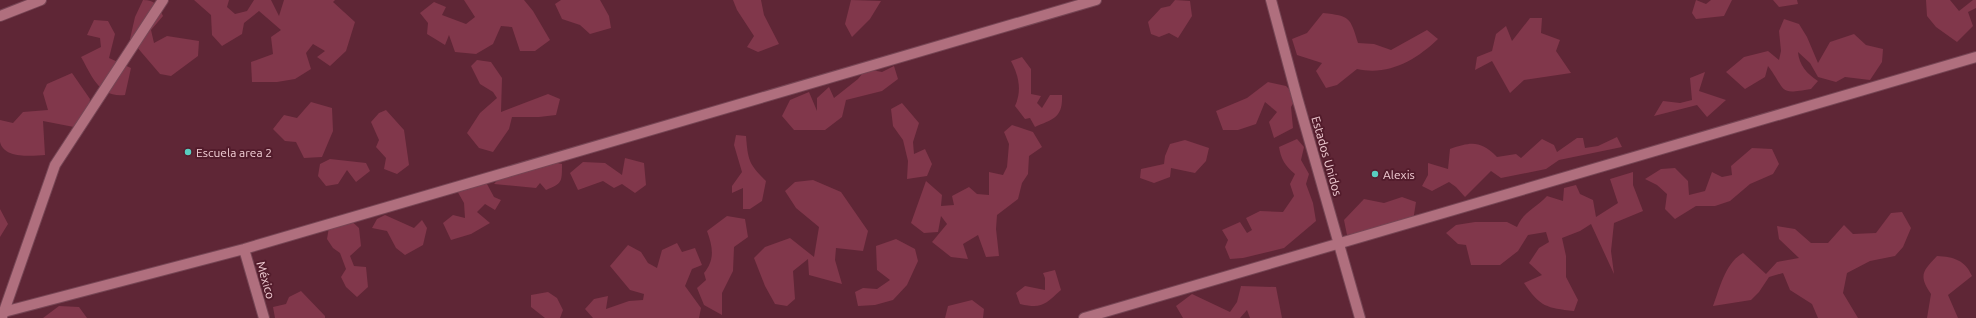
<svg xmlns="http://www.w3.org/2000/svg" width="1976" height="318" font-family="Ubuntu,sans-serif">
  <rect width="100%" height="100%" fill="#5f2636"/>
  <!-- green -->
  <path fill="#81374b" d="M143 0C155 0 158 5 163 16L151 30 154 43 167 36 199 41 198 56 171 76 160 74 130 39 135 17Z
    M194 0H229L227 7 235 14 247 11 254 0H271L279 16 284 0H335L333 2 355 22 346 51 330 66 317 57 325 51 313 44 306 53 311 69 295 79 277 82H252L251 62 273 54 271 37 281 30 259 11 244 23 242 34 222 46 212 35 211 15Z
    M464 0H524L533 11 550 40 535 51H520L512 27 501 26 493 44 476 54 455 52 449 35 445 45 427 34 428 23 420 13 434 2 446 7 442 15 466 24 475 17Z
    M561 0H600L609 16 611 28 590 34 580 25 562 19 555 4Z
    M733 0H761L764 15 779 44 758 52 747 47 754 36 737 10Z
    M851 0 881 1 870 19 852 37 845 24Z
    M1175 0 1190 1 1192 16 1178 38 1169 33 1159 37 1151 34 1148 22 1161 8 1170 6Z
    M1696 0 1706 4 1711 0H1732L1724 16 1696 19 1692 13Z
    M1773 0H1797L1798 4 1779 7Z
    M1926 0H1950L1959 11 1973 0H1976V8L1968 12 1973 26 1957 42 1936 27 1927 16Z
    M1323 13C1350 16 1350 17 1358 43L1374 44 1391 50 1427 30 1438 39C1416 60 1389 76 1357 69L1337 85 1326 88 1316 71 1322 63 1297 55 1292 39 1307 33Z
    M1530 18H1542L1541 33 1560 40 1556 51 1571 73 1524 80 1510 93 1492 61 1475 70 1477 57 1492 51 1496 34 1506 26 1512 41Z
    M1784 19 1799 24 1807 37 1818 63 1830 42 1854 34 1866 45 1883 49 1882 62 1870 80 1845 77 1836 82 1818 77 1810 63 1798 52C1799 65 1807 74 1818 81L1811 89C1777 95 1787 91 1768 66L1765 77 1745 89 1726 72 1744 57 1768 51 1779 60 1781 51 1779 31Z
    M94 20 108 21 115 34 109 58 131 68 125 95C99 98 92 76 81 57L101 47 100 38 87 35Z
    M1022 57 1031 69V94L1041 96 1037 103 1042 108 1050 95H1062C1063 118 1053 119 1035 127L1030 118 1025 119 1015 106C1022 91 1019 76 1011 61Z
    M477 60 491 62 502 78 501 112 548 94 560 99 556 115 539 117H512L509 129 493 152 479 148 467 133 480 113 497 98 493 92 480 84 471 66Z
    M894 66 898 79 882 91 846 100 842 117 825 130H794L782 116 790 100 809 92 817 111V98L829 87 834 98 858 79 866 69 882 72Z
    M1705 72 1699 91 1726 100 1707 117 1697 105 1654 116 1663 101 1680 103 1692 100 1690 78Z
    M72 73 90 99 88 116 74 127 43 121 45 155C32 156 4 159 0 142 0 135 0 126 0 120L13 123 23 112 48 110 43 93 47 84Z
    M1268 82 1286 86 1297 97 1291 107 1293 128 1274 138 1269 122 1277 112 1265 102 1256 124 1238 130H1223L1216 111 1247 98Z
    M311 102 332 108 333 131 322 157 304 158 296 142 285 141 273 129 284 115 297 118Z
    M902 103 919 123 913 142 914 154 925 149 932 164 927 176 907 179 908 161 903 140 893 126 891 109Z
    M386 110 404 130 409 165 397 174 384 169 386 158 376 147 379 140 371 122 379 113Z
    M1012 125 1033 132 1042 147 1029 156 1028 174 1022 183 1018 199 997 215 996 229 999 256 986 257 978 235 963 244 968 259 951 257 932 242 947 224 941 216 938 232 924 233 911 223 926 181 942 195 941 206 954 205 952 196 969 187 977 194 989 195V172L1003 175 1007 167 1009 144 1004 132Z
    M736 135 746 136C748 161 749 164 766 181L762 201 750 209H743V188L732 193V186L742 172 734 145Z
    M1617 137 1622 147 1559 160 1546 169 1501 178 1491 171 1465 197 1456 187 1449 182 1432 191 1422 186 1428 175V163L1448 169 1450 149C1471 142 1480 140 1497 157L1516 154 1521 158 1542 139 1554 145 1557 152 1577 138H1583L1585 148 1598 146Z
    M1297 139 1304 147 1301 160 1309 174 1306 184 1313 203 1316 221 1284 248 1243 258 1230 259 1225 247 1228 240 1222 230 1240 222 1247 233 1252 230 1246 218 1260 211 1283 212 1294 196 1290 184 1295 174C1285 166 1281 159 1279 147Z
    M1185 140 1209 148 1206 161 1195 173 1171 168 1170 177 1154 183 1140 178 1141 169 1164 164 1165 156 1170 144Z
    M1752 148 1772 149 1779 164 1773 174 1750 184 1730 201 1715 206H1696L1675 219 1665 209 1667 194 1657 185 1645 179 1661 169 1675 168 1688 181 1689 195 1705 191 1712 172 1722 177 1732 175 1731 166Z
    M625 158 644 163 646 185 635 193 622 184 614 188 603 181 578 190 570 173 583 162 605 163 622 175Z
    M330 159 366 163 370 171 356 182 347 170 338 184 326 186 318 176 320 164Z
    M526 160H544L562 164C562 183 562 183 546 190L540 183 536 188 494 184 503 174 529 168Z
    M1633 172V185L1643 211 1614 223 1611 251 1614 274 1591 224 1580 231 1562 238 1566 256V277L1578 300 1574 311C1547 308 1540 307 1524 283L1542 275 1529 263 1539 248 1549 242 1546 232 1528 235 1518 251 1500 265H1471L1466 245 1458 244 1446 233 1456 225 1475 222H1507L1517 227C1524 211 1535 209 1547 196L1563 201 1564 188 1576 185 1580 194 1593 200 1596 217 1618 203 1610 179Z
    M813 180 841 192 868 231 863 251 836 248 835 260 842 284 809 275 808 259 793 271 795 299 787 306 775 304 765 286 754 258 765 247 790 238 814 257 819 227 796 208 785 191 795 182Z
    M469 184H487L494 197 501 200 495 210 485 204 477 212 490 223 471 234 451 240 443 223 453 215 465 218 464 203 456 189Z
    M1402 197 1416 202 1413 221 1388 228 1347 235 1344 220 1364 199 1384 203Z
    M0 209 8 224 0 237Z
    M1902 212 1911 228 1903 247 1895 256 1870 261 1847 273 1843 293 1858 318H1818L1812 304 1790 290 1783 273 1769 277 1759 292 1751 300 1713 306C1720 288 1725 263 1743 253L1766 274 1777 262 1799 258 1779 239 1777 226 1795 229 1811 243H1828L1844 225 1853 234 1876 233 1891 213Z
    M385 215 414 228 422 220 427 228 423 245 405 255 396 248 387 231 372 228 377 219Z
    M727 216 745 219 748 237 734 247 733 271 722 293V315L704 305 697 288 706 280 704 273C715 260 713 247 707 231Z
    M347 217 359 228 361 246 350 256 354 266 366 267 368 287 357 297 346 287 341 277 346 269 340 253 333 248 327 239 330 221Z
    M896 239 915 249 918 261 907 285 893 300 875 305 858 306 855 292 863 288 877 289 890 280 877 270 876 246Z
    M677 243 682 252 695 248 702 265 692 269 685 286 701 308 699 318H593L585 309 594 299 608 296 606 309 629 301 643 300 644 294 630 290 610 266 628 245 641 252 648 263 657 268 662 250Z
    M1937 256C1954 257 1965 260 1972 276L1948 295 1958 318H1927L1931 294C1918 275 1923 271 1937 256Z
    M1055 270 1061 290C1044 305 1042 309 1020 304L1016 293 1025 286 1045 290V278L1043 273Z
    M1241 286 1276 287 1282 318H1250L1247 310 1240 318H1183L1176 306 1192 294 1230 312 1237 302Z
    M301 291 325 316V318H275L273 307 286 304 289 297Z
    M548 292 557 298 563 310 560 318H545L531 307V295Z
    M972 300 984 309 983 318H945L948 306Z
    M59 306 79 307 87 318H43Z"/>
  <g fill="none" stroke-linecap="round" stroke-linejoin="round">
    <!-- minor casing -->
    <g stroke="#764554" stroke-width="12">
      <path id="minor" d="M1271 0 1297 97 1360 318
        M0 16 41 0
        M244 249 264 318
        M0 313 244 249 1096 0
        M2 317 55 165 163 0
        M1084 318 1976 57"/>
    </g>
    <!-- minor -->
    <use href="#minor" stroke="#b06f7e" stroke-width="10"/>
  </g>
  <!-- markers -->
  <g fill="#58cec0" stroke="#531c2c" stroke-width="1.5">
    <circle cx="188" cy="152" r="4"/>
    <circle cx="1375" cy="174" r="4"/>
  </g>
  <g text-anchor="middle" dominant-baseline="central" stroke-width="4" stroke-linejoin="round" paint-order="stroke">
    <!-- poi labels -->
    <g font-size="12" fill="#f1cdd4" stroke="#531c2c" text-anchor="start">
      <text x="196" y="152">Escuela area 2</text>
      <text x="1383" y="174">Alexis</text>
    </g>
    <!-- street labels -->
    <g font-size="12" fill="#f1cdd4" stroke="#531c2c">
      <text transform="translate(1327 156) rotate(74)">Estados Unidos</text>
      <text transform="translate(266 280) rotate(74)">México</text>
    </g>
  </g>
</svg>
